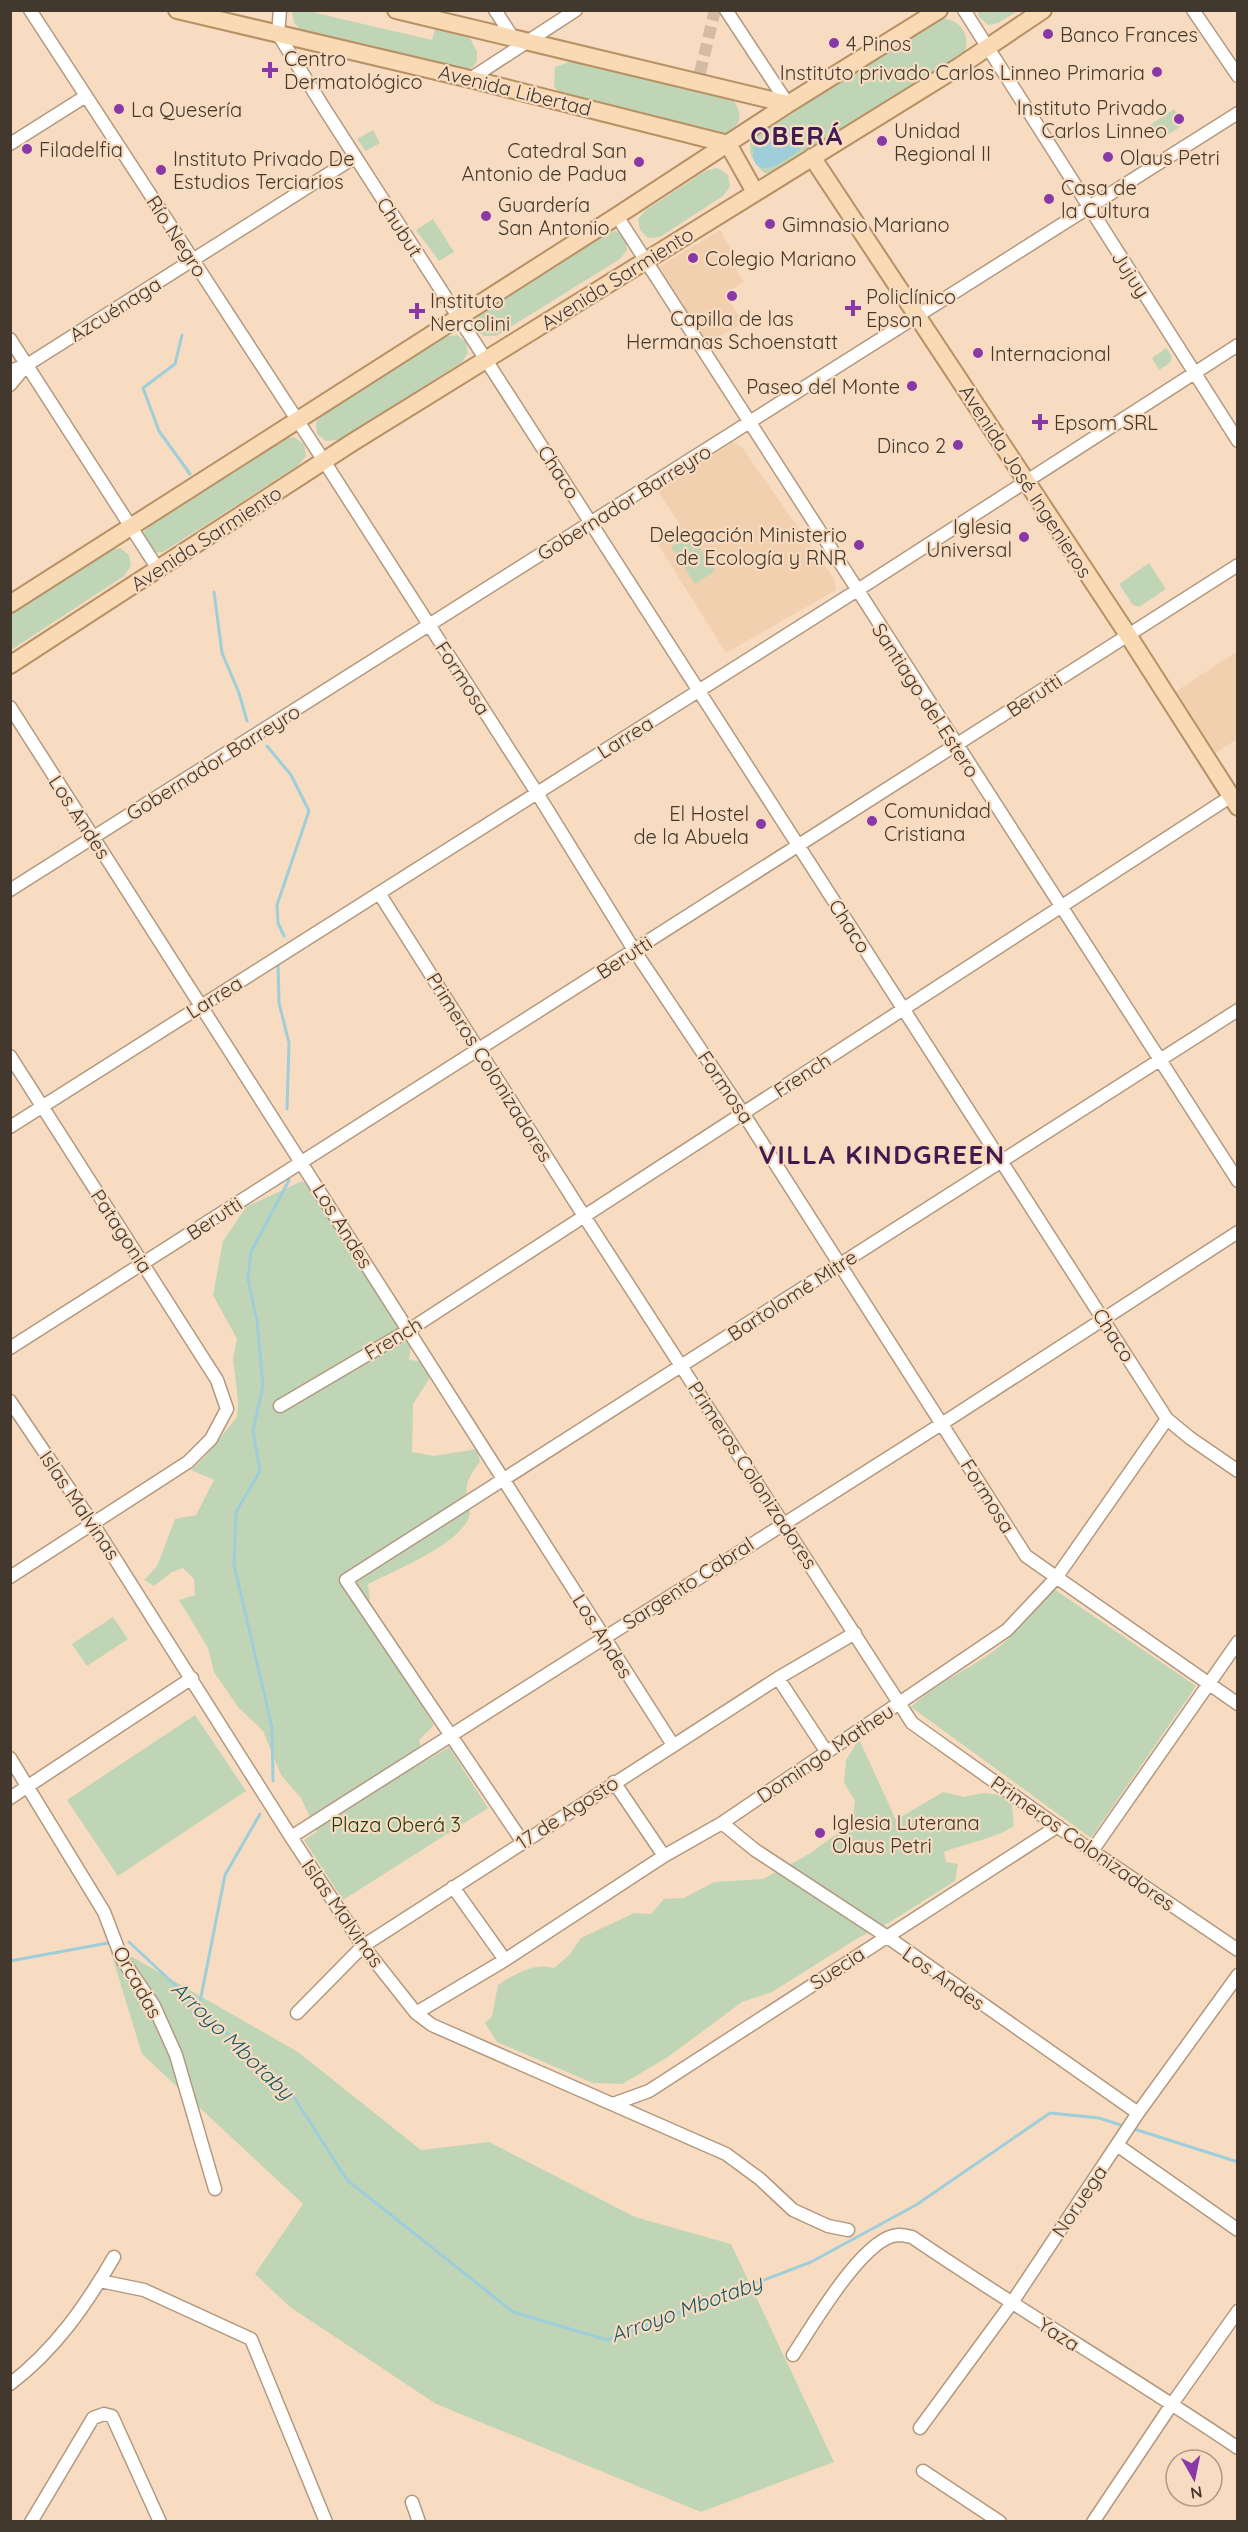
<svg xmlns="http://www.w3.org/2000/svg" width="1248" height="2532" font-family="Quicksand,sans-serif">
  <rect width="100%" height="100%" fill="#f8dcc1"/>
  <!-- built -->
  <path fill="#f2d0af" d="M720 230 738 261 734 265 744 282 725 293 743 323 705 345 658 267Z
    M733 442 741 446 835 580 836 590 726 653 656 541 681 526 658 491Z
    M1236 652 1237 739 1210 757 1169 696Z"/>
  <!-- green -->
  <path fill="#c0d5b6" d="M292 11H316V13L432 40 435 29 470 38 477 52V61L473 67 465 70 302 31 294 23Z
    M978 11V10L1018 11 998 23 988 25 979 17Z
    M938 18C960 18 972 34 964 54L778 174 764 173C751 159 748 155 751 137Z
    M572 61 733 100C744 115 741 126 725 134L563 98 554 86 555 67Z
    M1174 109 1184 124 1160 140 1150 125Z
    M373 130 380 143 366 151 357 139Z
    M718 168 728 175 730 187 723 196 660 237 648 238 640 230 638 219 646 210 707 170Z
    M433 219 454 252 439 261 416 230Z
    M616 231 625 238 627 250 620 259 496 336H484L475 329V317L482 309 604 233Z
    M457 335 466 342 468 353 461 363 338 440 326 441 317 434 316 422 324 413 445 337Z
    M1166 348 1172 356 1170 363 1159 370 1152 358Z
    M294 437 304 444 306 456 299 465 163 552 152 553 142 534 150 525 283 439Z
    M691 534 715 571 695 584 671 547Z
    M120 548 129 555 131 566 124 576 11 650V614L108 550Z
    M1149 563 1166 589 1139 607 1133 605 1119 584Z
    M302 1181 318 1194 411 1344 409 1360 420 1361 431 1376 413 1404 412 1452 434 1456 477 1449 480 1462C468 1476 464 1486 468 1504 469 1509 471 1512 469 1517 460 1544 394 1571 368 1584L373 1629 434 1725 419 1740 425 1761 449 1747 488 1808 343 1900 304 1840 317 1832 301 1798 281 1775 263 1731 238 1707 214 1672 208 1648 179 1600 195 1595 194 1579 183 1568 172 1572 154 1586 144 1580 157 1566 175 1519 196 1515 214 1480 191 1470 204 1458 237 1417 238 1400 233 1359 237 1339 213 1295 223 1241 246 1207Z
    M1051 1587 1196 1686 1091 1838 911 1707C937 1682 971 1669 999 1647 1020 1630 1035 1608 1051 1587Z
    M113 1617 128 1639 87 1666 72 1644Z
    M195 1715 246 1791 118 1876 67 1800Z
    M859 1739 896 1820 943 1792 964 1797 983 1793 1002 1795 1012 1805 1014 1826C994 1839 967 1843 944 1852L946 1862 958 1864 955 1881 890 1922 858 1938 772 1992 742 2002 668 2057 622 2084 593 2083 497 2042 485 2023 492 2016 498 1985C514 1974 535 1962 554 1968L570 1954 581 1938 634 1913 651 1914 664 1899 684 1898 714 1882 763 1879 809 1854 852 1823 855 1801 844 1783 846 1760Z
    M108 1943 298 2052 421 2150 489 2142 635 2217 731 2244 834 2462 701 2512 436 2404 290 2307 255 2274 303 2204 142 2054Z"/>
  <!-- water -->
  <path fill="#9eceda" d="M788 126 802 148C792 155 767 177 756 164 752 158 753 153 754 146Z"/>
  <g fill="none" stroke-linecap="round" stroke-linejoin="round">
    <!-- stream -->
    <path stroke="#9eceda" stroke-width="3" d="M182 335 175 364 143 388 159 431 190 474
      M214 592 222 653 239 693 247 721
      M267 746 291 775 309 811 277 905 278 923 284 936
      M278 964 279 1003 289 1043 287 1109
      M273 1781 272 1727 234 1565 236 1512 260 1471 253 1431 263 1386 257 1321 248 1279 251 1252 289 1180
      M129 1942 292 2094 347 2180 513 2312 607 2340 811 2262 916 2205 1050 2113 1099 2118 1124 2126
      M10 1961 108 1943
      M199 2007 225 1875 260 1814
      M1131 2128 1238 2162"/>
    <!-- minor-tunnel -->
    <path stroke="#d4bba3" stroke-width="12" stroke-dasharray="12 6" stroke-linecap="butt" d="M700 73 715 10"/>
    <!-- minor casing -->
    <g stroke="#b2987e" stroke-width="15">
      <path id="minor" d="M30 10 324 461 537 793 634 950 743 1113 1026 1556 1238 1704
        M280 10 278 34 324 108 1167 1419 1190 1438 1238 1471
        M495 10 515 41
        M726 10 788 104
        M964 10 1238 441
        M1193 10 1238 76
        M470 79 576 10
        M10 144 86 96
        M617 216 1238 1181
        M10 339 158 569
        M10 371 27 365 355 157
        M10 385 25 367
        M10 707 673 1745
        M10 890 1238 113
        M379 893 584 1216 912 1723 1092 1851 1238 1950
        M10 1056 217 1380 227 1409 211 1439 188 1462 10 1577
        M10 1127 856 591 1238 345
        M10 1348 1238 565
        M10 1401 93 1524 291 1837 363 1946 416 2013 432 2025 726 2154 760 2179 793 2210 828 2226 848 2230
        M280 1406 409 1330 1230 797
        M778 1678 826 1751
        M10 1758 104 1912 122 1959 154 2006 176 2055 215 2189
        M614 1782 664 1856
        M10 1798 192 1678
        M722 1823 755 1850 886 1936 1138 2113
        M291 1837 943 1423 1238 1232
        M522 1841 346 1580 1238 1010
        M1092 1851 1238 1642
        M453 1887 505 1960
        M297 2013 363 1946 778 1678 855 1633
        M416 2013 505 1960 664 1856 722 1823 1007 1630 1056 1578 1167 1419
        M613 2104 649 2091 1058 1826
        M1117 2145 1238 2230
        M100 2281 144 2290 251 2339 326 2522
        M793 2355C812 2327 863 2237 898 2235 903 2235 908 2236 912 2237 1019 2310 1130 2375 1238 2448
        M10 2384C55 2350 86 2305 114 2257
        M920 2428 1011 2304 1138 2113 1238 1975
        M923 2471 1000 2522
        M412 2502 419 2522
        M31 2522 93 2418 104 2414 112 2416 160 2522
        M1093 2522 1172 2404 1238 2311"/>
    </g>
    <!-- major casing -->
    <g stroke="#b79164" stroke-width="20">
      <path id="major" d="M177 10 470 79 728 144 755 192
        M396 10 788 104
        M812 157 1128 635 1238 807
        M10 604 617 216 788 104 939 10
        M10 665 353 442 960 66 1043 10"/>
    </g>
    <!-- minor -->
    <use href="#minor" stroke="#fff" stroke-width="12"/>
    <!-- major -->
    <use href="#major" stroke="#f9dab4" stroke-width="16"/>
  </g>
  <!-- markers -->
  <g fill="#8938a8" stroke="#f8dcc1" stroke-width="2">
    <circle cx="1048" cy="34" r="6"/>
    <circle cx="834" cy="43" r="6"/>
    <path d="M267 61h6v6h6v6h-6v6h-6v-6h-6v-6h6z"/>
    <circle cx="1157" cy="72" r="6"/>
    <circle cx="119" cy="109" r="6"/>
    <circle cx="1179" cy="119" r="6"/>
    <circle cx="882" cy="141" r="6"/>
    <circle cx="27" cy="149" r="6"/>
    <circle cx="1108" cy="157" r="6"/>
    <circle cx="639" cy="162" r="6"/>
    <circle cx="161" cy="170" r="6"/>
    <circle cx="1049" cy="199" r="6"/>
    <circle cx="486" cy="216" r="6"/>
    <circle cx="770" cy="224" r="6"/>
    <circle cx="693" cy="258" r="6"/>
    <circle cx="732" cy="296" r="6"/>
    <path d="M850 299h6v6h6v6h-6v6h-6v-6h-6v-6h6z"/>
    <path d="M414 302h6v6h6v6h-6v6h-6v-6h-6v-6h6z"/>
    <circle cx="978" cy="353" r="6"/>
    <circle cx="912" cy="386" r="6"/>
    <path d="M1037 413h6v6h6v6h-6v6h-6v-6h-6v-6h6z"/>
    <circle cx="958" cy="445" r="6"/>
    <circle cx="1024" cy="537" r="6"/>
    <circle cx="859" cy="545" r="6"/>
    <circle cx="872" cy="821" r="6"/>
    <circle cx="761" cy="824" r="6"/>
    <circle cx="820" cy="1833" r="6"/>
  </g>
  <g text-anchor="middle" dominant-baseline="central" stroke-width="4.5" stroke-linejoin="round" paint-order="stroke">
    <!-- poi labels -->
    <g font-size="20" fill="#43382d" stroke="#f8dcc1" text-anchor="start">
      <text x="1060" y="34">Banco Frances</text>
      <text x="846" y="43">4 Pinos</text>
      <text x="284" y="58">Centro<tspan x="284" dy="23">Dermatológico</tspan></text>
      <text x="1145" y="72" text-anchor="end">Instituto privado Carlos Linneo Primaria</text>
      <text x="1167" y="107" text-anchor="end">Instituto Privado<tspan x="1167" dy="23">Carlos Linneo</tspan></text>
      <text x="131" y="109">La Quesería</text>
      <text x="894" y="130">Unidad<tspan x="894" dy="23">Regional II</tspan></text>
      <text x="39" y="149">Filadelfia</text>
      <text x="627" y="150" text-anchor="end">Catedral San<tspan x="627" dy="23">Antonio de Padua</tspan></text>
      <text x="1120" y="157">Olaus Petri</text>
      <text x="173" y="158">Instituto Privado De<tspan x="173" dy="23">Estudios Terciarios</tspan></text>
      <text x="1061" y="187">Casa de<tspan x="1061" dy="23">la Cultura</tspan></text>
      <text x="498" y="204">Guardería<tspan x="498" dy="23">San Antonio</tspan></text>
      <text x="782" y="224">Gimnasio Mariano</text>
      <text x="705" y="258">Colegio Mariano</text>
      <text x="866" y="296">Policlínico<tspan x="866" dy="23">Epson</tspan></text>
      <text x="430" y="300">Instituto<tspan x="430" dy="23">Nercolini</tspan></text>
      <text x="732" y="318" text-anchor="middle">Capilla de las<tspan x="732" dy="23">Hermanas Schoenstatt</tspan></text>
      <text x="990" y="353">Internacional</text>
      <text x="900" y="386" text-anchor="end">Paseo del Monte</text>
      <text x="1054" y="422">Epsom SRL</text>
      <text x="946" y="445" text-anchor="end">Dinco 2</text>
      <text x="1012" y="526" text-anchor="end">Iglesia<tspan x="1012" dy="23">Universal</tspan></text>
      <text x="847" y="534" text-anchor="end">Delegación Ministerio<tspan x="847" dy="23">de Ecología y RNR</tspan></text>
      <text x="884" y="810">Comunidad<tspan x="884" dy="23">Cristiana</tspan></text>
      <text x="749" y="813" text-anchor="end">El Hostel<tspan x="749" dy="23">de la Abuela</tspan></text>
      <text x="832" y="1822">Iglesia Luterana<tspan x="832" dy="23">Olaus Petri</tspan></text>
    </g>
    <!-- street labels -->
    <g font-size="20" fill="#43382d" stroke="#f8dcc1">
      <text transform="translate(515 90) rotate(14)">Avenida Libertad</text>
      <text transform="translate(400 227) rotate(57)">Chubut</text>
      <text transform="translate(177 236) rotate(57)">Río Negro</text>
      <text transform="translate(1131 274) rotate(57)">Jujuy</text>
      <text transform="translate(617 278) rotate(-32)">Avenida Sarmiento</text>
      <text transform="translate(115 309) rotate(-32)">Azcuénaga</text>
      <text transform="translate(559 472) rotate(57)">Chaco</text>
      <text transform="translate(1026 481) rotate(57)">Avenida José Ingenieros</text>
      <text transform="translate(624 502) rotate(-32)">Gobernador Barreyro</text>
      <text transform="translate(206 538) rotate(-33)">Avenida Sarmiento</text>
      <text transform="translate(463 678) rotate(57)">Formosa</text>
      <text transform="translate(1034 695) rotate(-33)">Berutti</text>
      <text transform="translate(926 700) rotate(57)">Santiago del Estero</text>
      <text transform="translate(625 737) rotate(-32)">Larrea</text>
      <text transform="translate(213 762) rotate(-32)">Gobernador Barreyro</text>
      <text transform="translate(80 817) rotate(57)">Los Andes</text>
      <text transform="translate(850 926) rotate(57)">Chaco</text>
      <text transform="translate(624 957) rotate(-33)">Berutti</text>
      <text transform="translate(214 997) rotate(-32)">Larrea</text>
      <text transform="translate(490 1067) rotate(58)">Primeros Colonizadores</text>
      <text transform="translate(802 1075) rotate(-33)">French</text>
      <text transform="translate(726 1087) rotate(56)">Formosa</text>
      <text transform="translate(214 1218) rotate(-33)">Berutti</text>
      <text transform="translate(343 1226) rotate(58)">Los Andes</text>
      <text transform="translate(122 1231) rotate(57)">Patagonia</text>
      <text transform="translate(792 1295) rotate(-33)">Bartolomé Mitre</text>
      <text transform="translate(1114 1335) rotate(57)">Chaco</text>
      <text transform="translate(393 1338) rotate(-31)">French</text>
      <text transform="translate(753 1475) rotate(57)">Primeros Colonizadores</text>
      <text transform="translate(988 1496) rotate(58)">Formosa</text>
      <text transform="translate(80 1505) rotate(56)">Islas Malvinas</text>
      <text transform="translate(688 1583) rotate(-33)">Sargento Cabral</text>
      <text transform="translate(603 1636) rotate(58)">Los Andes</text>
      <text transform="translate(825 1753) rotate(-34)">Domingo Matheu</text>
      <text transform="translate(567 1812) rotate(-33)">17 de Agosto</text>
      <text transform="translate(1083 1843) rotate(35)">Primeros Colonizadores</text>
      <text transform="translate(343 1913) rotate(55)">Islas Malvinas</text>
      <text transform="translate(837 1968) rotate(-33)">Suecia</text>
      <text transform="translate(944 1978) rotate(35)">Los Andes</text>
      <text transform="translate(138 1982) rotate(61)">Orcadas</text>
      <text transform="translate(1079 2201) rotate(-56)">Noruega</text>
      <text transform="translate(1059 2334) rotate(32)">Yaza</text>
    </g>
    <!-- park labels -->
    <g font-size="20" fill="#1d3b0a" stroke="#f8dcc1">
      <text x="396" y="1824">Plaza Oberá 3</text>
    </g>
    <!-- water labels -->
    <g font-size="21" font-style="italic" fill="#195967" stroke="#f8dcc1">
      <text transform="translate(233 2040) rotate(44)">Arroyo Mbotaby</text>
      <text transform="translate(686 2308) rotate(-20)">Arroyo Mbotaby</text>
    </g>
    <!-- district labels -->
    <g font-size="26" font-weight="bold" letter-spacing="1.5" fill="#411b50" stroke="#f8dcc1">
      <text x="797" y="135">OBERÁ</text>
      <text x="882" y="1154">VILLA KINDGREEN</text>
    </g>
  </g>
  <!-- border -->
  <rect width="1248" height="2532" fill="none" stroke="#43382d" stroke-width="24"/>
  <!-- north arrow -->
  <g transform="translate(1194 2478) rotate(171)"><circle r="28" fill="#f8dcc1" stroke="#b09a86" stroke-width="1.5"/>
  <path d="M0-4.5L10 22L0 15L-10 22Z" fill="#8938a8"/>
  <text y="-9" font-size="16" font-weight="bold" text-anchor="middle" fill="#43382d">N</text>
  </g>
</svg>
